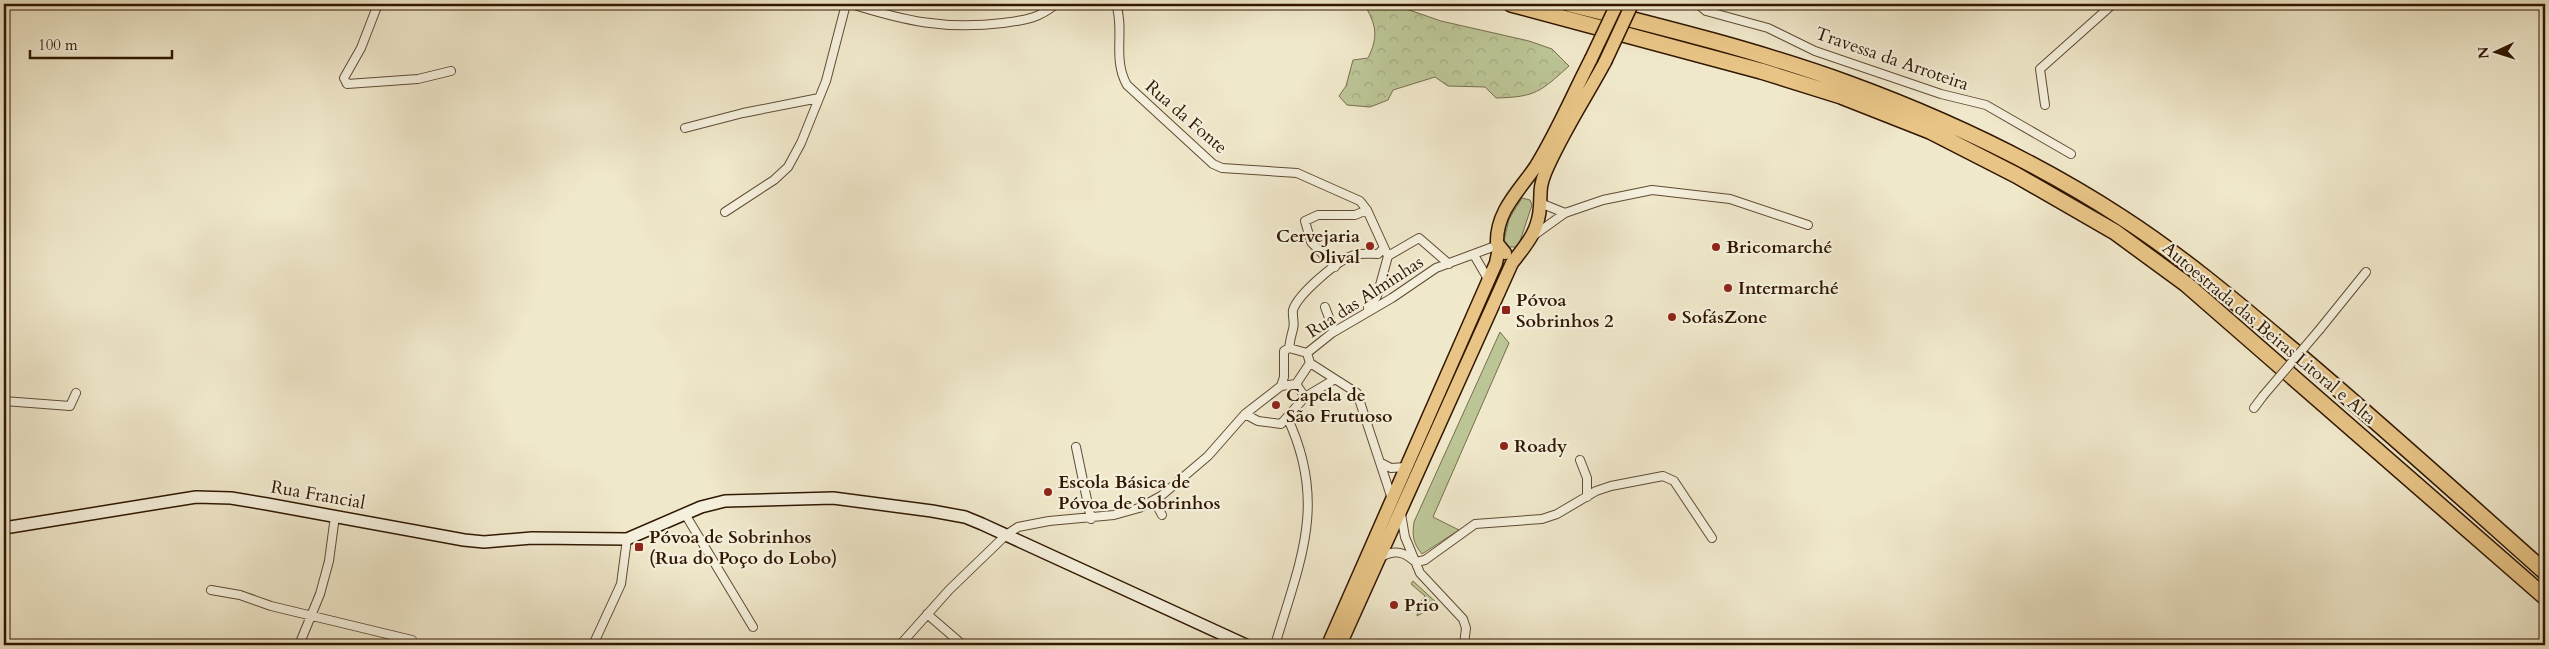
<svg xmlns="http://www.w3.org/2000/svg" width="2549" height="649" font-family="Cardo,serif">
  <defs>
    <pattern id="forest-crowns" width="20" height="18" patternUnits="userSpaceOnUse" patternTransform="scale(1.25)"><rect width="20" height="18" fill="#bcc596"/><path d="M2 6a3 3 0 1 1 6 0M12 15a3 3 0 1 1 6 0" fill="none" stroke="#a2a880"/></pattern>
  </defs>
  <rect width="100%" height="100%" fill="#f0e8cb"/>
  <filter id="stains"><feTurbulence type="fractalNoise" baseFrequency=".004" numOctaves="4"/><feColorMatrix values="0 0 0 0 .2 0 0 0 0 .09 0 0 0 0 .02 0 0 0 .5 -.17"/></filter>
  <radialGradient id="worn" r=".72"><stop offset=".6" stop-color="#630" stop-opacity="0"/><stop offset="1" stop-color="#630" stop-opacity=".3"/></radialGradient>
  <!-- grass -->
  <path fill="#bcc596" stroke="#766e4b" d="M1522 198 1530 200 1532 205 1519 244 1515 247H1509L1504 241 1509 219Z
    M1500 332 1509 343 1433 517 1459 530 1422 554C1413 543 1412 536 1414 522Z
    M1413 581 1438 604 1417 616 1419 604 1425 596 1411 584Z"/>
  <!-- forest -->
  <path fill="url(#forest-crowns)" stroke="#766e4b" d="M1364 4H1392L1441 21 1529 41 1552 49 1569 66C1540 92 1536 97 1496 98L1485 87 1448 86 1435 77 1393 90 1388 100 1370 107 1347 105 1339 96 1346 86 1353 60 1368 58C1379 36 1376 24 1364 4Z"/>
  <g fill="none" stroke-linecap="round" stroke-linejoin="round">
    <!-- street casing -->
    <g stroke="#604b33" stroke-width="10">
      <path id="street" d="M378 4 361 48 344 78 347 84 418 79 451 71
        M851 4C905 21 945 30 1003 23 1025 20 1038 19 1056 4
        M1116 4C1125 30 1112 59 1127 85L1213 164 1222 168 1297 173 1360 201 1367 210 1388 256
        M1698 4 1706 11 1768 28 1815 51 1941 94 1986 105 2071 154
        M2045 105 2040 69 2113 4
        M685 128 743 113 819 98
        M1540 203 1565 213
        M725 212 774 180 788 167 801 143 826 81 846 4
        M1533 236 1565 213 1603 200 1652 190 1730 199 1808 225
        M1474 255 1488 279
        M1388 256 1419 238 1449 264
        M1335 267 1311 242 1305 221 1318 215H1355L1367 210
        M1325 307 1334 331
        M1368 308 1377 296 1388 256
        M2320 329 2366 272
        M1289 348C1290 341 1291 336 1293 329 1295 323 1292 316 1293 310 1298 294 1338 260 1354 255 1361 253 1370 254 1378 254L1384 248
        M1289 348 1307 353
        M1310 363 1307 353 1332 333 1392 298 1436 268 1498 245
        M1335 379 1357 393 1392 499
        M1281 386 1284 377V351L1289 348
        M1305 397 1335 379 1310 363
        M4 401 70 406 76 393
        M2254 408 2263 396
        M1245 414 1258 421 1281 424 1305 397 1296 384 1310 363
        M4 427V456
        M1076 447 1091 519
        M1580 460 1587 478V497
        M1381 463 1391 468 1406 467
        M1154 500 1162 515
        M685 514 753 627
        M1401 514 1405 537 1420 573 1463 619 1466 628 1464 645
        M1381 557C1393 550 1403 551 1413 560
        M1416 562 1425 560 1475 524 1542 519 1557 514 1596 491 1611 486 1663 476 1674 481 1712 538
        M211 590 240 595 271 606 412 640
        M927 614 963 645
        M299 645 320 594 329 561 335 516
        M593 645 621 584 627 539
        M900 645 949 590 1006 535 1018 527 1049 521 1114 515 1139 508 1161 496 1208 456 1245 414 1281 386 1296 384
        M1275 645C1300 561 1328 503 1287 417"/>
    </g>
    <!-- secondary casing -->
    <g stroke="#301700" stroke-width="14">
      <path id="secondary" d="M4 528 196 497 231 498 267 504 464 540 484 542 532 538 627 539 701 507 725 501 833 498 932 511 965 517 982 524 1246 645"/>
    </g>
    <!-- primary casing -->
    <g stroke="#301700" stroke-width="15">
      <path id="primary" d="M1505 253 1497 243C1496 211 1520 190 1536 166 1557 132 1573 94 1591 59
        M1328 645 1496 263 1499 248
        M1340 645 1512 263C1526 245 1539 231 1540 206 1541 193 1539 188 1545 173 1561 135 1585 99 1605 62"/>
    </g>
    <!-- highway casing -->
    <g stroke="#301700" stroke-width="18">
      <path id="highway" d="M1511 4 1761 71 1841 96 1930 131 2016 175 2115 232 2186 284 2545 597
        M1570 4C1662 27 1759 51 1847 83 1943 118 2036 162 2121 217 2183 257 2238 304 2294 351 2379 423 2462 498 2545 572"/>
    </g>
    <!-- street -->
    <use href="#street" stroke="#f5f0dd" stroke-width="8"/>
    <!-- secondary -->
    <use href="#secondary" stroke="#f5f0dd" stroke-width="11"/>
    <!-- primary -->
    <use href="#primary" stroke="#e8c486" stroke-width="12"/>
    <!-- highway -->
    <use href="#highway" stroke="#e8c486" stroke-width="15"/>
    <!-- street-bridge casing -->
    <g stroke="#604b33" stroke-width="10" stroke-linecap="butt">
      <path id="street-bridge" d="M2263 396 2320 329"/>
    </g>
    <!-- primary-bridge casing -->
    <g stroke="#301700" stroke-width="15" stroke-linecap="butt">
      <path id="primary-bridge" d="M1591 59 1617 4
        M1605 62 1632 4"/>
    </g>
    <!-- street-bridge -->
    <use href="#street-bridge" stroke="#f5f0dd" stroke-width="8"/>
    <!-- primary-bridge -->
    <use href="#primary-bridge" stroke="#e8c486" stroke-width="12"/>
  </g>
  <!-- markers -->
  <g fill="#8f2418" stroke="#f5f0dd" stroke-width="2">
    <circle cx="1370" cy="246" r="5"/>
    <circle cx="1716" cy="247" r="5"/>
    <circle cx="1728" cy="288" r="5"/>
    <rect x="1501" y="305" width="10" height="10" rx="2.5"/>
    <circle cx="1672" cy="317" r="5"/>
    <circle cx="1276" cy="405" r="5"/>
    <circle cx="1504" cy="446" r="5"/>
    <circle cx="1048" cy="492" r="5"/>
    <rect x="634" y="542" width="10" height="10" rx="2.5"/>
    <circle cx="1394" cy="605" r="5"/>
  </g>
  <g text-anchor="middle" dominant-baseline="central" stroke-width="4.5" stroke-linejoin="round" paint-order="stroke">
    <!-- street labels -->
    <g font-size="18" fill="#301700" stroke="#f5f0dd">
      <text transform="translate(1892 59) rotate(19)">Travessa da Arroteira</text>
      <text transform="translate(1186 117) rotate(41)">Rua da Fonte</text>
      <text transform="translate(1365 297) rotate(-33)">Rua das Alminhas</text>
      <text transform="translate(2269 333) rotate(40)">Autoestrada das Beiras Litoral e Alta</text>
      <text transform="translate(318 495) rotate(10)">Rua Francial</text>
    </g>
    <!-- poi labels -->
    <g font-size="18" font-weight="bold" fill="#301700" stroke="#f5f0dd" text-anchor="start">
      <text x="1360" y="236" text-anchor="end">Cervejaria<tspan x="1360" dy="21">Olival</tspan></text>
      <text x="1726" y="247">Bricomarché</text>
      <text x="1738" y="288">Intermarché</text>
      <text x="1516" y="300">Póvoa<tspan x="1516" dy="21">Sobrinhos 2</tspan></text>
      <text x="1682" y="317">SofásZone</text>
      <text x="1286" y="395">Capela de<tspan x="1286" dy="21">São Frutuoso</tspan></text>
      <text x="1514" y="446">Roady</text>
      <text x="1058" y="482">Escola Básica de<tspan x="1058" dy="21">Póvoa de Sobrinhos</tspan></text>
      <text x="649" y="537">Póvoa de Sobrinhos<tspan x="649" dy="21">(Rua do Poço do Lobo)</tspan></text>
      <text x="1404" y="605">Prio</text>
    </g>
  </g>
  <!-- margin -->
  <rect width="2549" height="649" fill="none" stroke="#f0e8cb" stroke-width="20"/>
  <rect x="5" y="5" width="2539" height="639" fill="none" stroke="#301700" stroke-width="2.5"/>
  <rect x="10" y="10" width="2529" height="629" fill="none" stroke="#301700"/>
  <!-- north arrow -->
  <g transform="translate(2496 52) rotate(266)" stroke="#f5f0dd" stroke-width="4" paint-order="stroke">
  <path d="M0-4L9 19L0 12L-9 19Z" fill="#301700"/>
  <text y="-8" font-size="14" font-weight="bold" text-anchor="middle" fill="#301700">N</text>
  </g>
  <!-- scale -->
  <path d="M30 50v8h142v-8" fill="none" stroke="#301700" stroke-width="2.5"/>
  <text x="38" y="50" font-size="15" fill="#301700" stroke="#f5f0dd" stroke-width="4" paint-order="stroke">100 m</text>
  <rect width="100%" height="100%" filter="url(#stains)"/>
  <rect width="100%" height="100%" fill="url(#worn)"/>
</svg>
